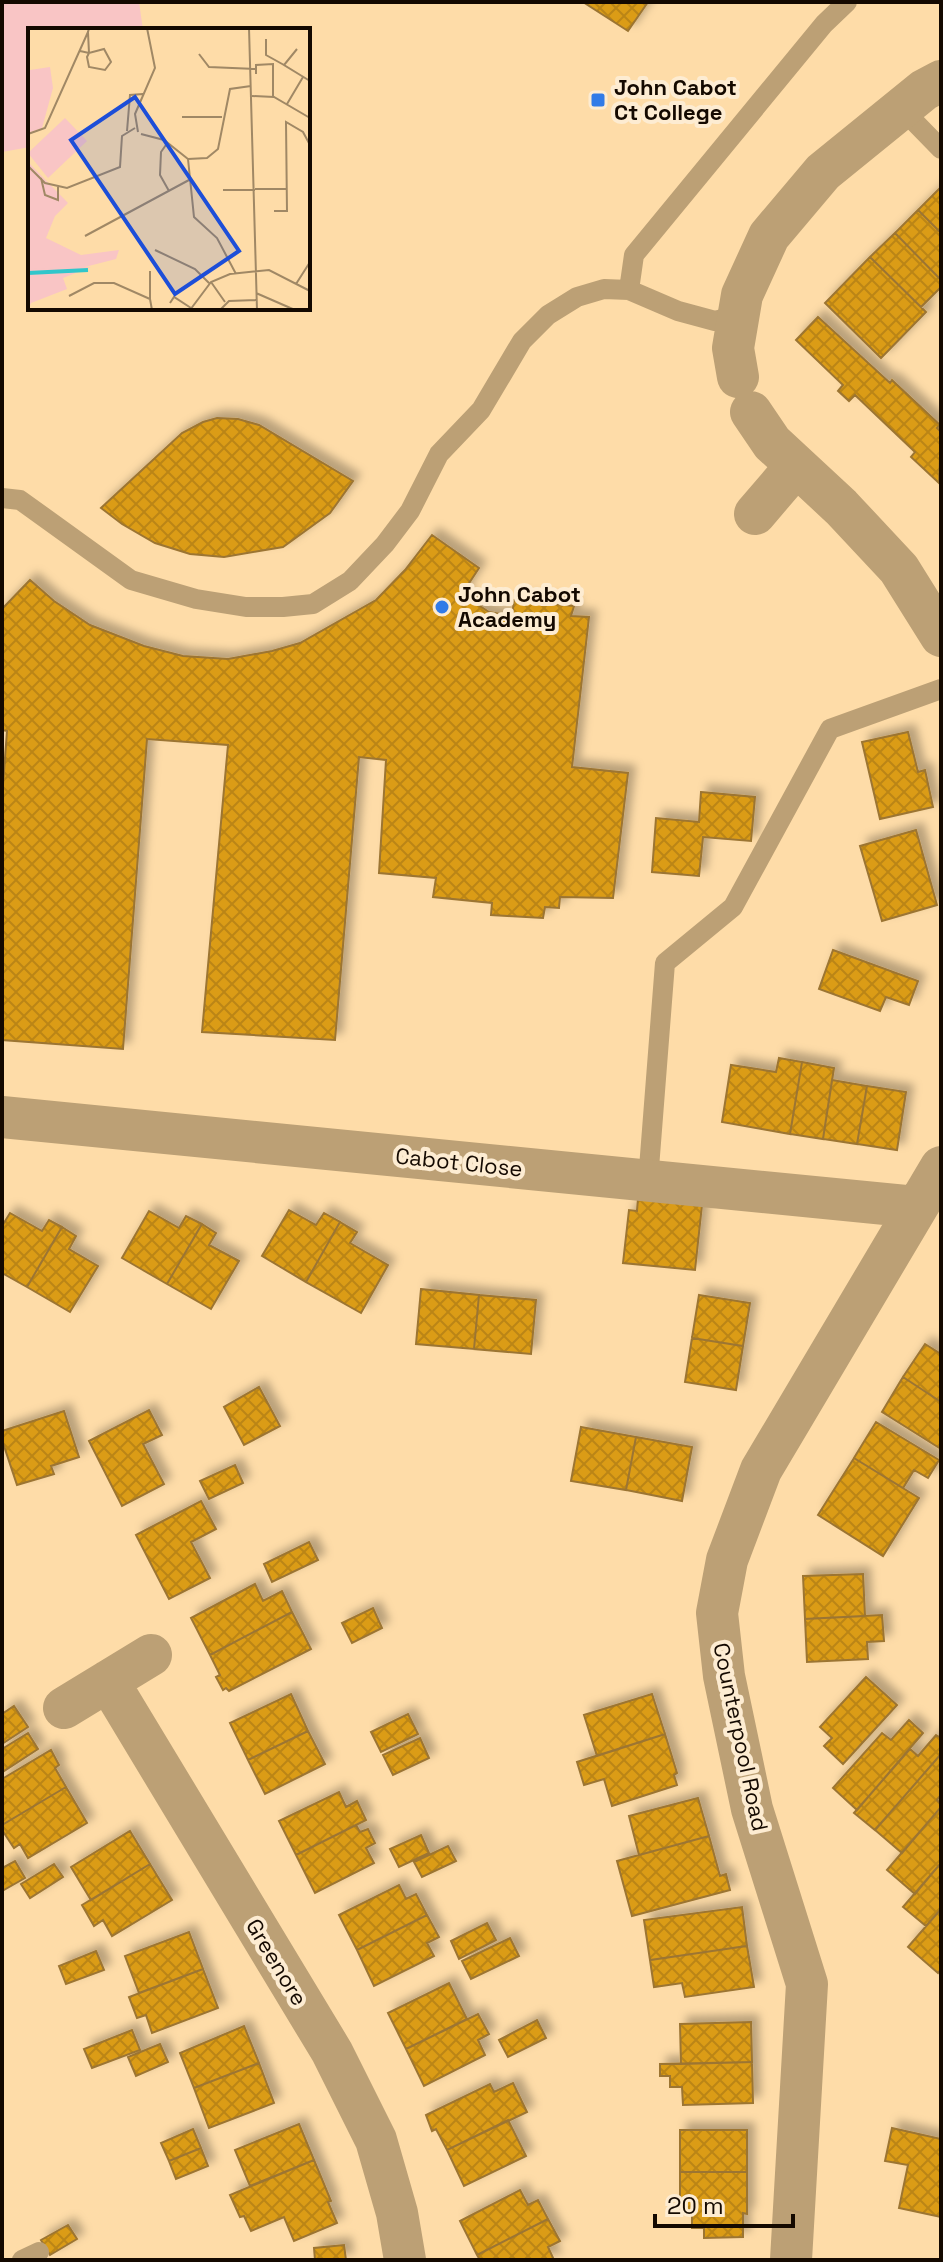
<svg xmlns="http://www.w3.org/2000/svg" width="943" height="2262" font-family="'Space Grotesk',sans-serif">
  <defs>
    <pattern id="building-cross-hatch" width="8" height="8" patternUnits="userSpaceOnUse" patternTransform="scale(2)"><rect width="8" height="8" fill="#db9c19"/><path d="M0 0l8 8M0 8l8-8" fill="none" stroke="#bb8515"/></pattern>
    <filter id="shadow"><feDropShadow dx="7" dy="-7" stdDeviation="4" flood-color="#0004"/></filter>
  </defs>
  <rect width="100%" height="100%" fill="#fedca8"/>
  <!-- park -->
  <path fill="#f9c5c5" d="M2 2H139L143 30H30V147L2 152Z"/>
  <!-- building -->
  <path fill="url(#building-cross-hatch)" stroke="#9c7533" stroke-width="2" filter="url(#shadow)" d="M583 2H648L628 31Z
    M941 187V233L918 210Z
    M918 210 941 233V280L895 233Z
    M895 233 941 280V287L921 307 870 257Z
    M870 257 926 312 881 358 825 303Z
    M818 317 890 383 892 380 940 425 937 428 941 432 939 483 911 457 915 452 855 395 849 401 838 391 843 385 796 340Z
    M217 418 238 419 259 425 353 481 330 513 283 547 224 557 190 554 155 543 122 524 101 508 182 433 203 422Z
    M432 535 479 568 462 594 489 612 512 616 514 600 574 606 571 616 589 617 572 767 628 773 613 898 560 897 559 908 545 907 543 918 491 915 492 903 433 897 436 878 379 873 386 760 359 757 335 1040 202 1032 228 745 147 739 123 1049 2 1040V798L7 731 2 730V609L30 580 54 601 90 625 144 646 183 656 228 659 272 651 300 643 376 600 405 570Z
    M908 732 918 772 925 770 933 807 880 819 862 742Z
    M701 792 755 797 751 841 703 837 699 876 652 872 656 818 699 822Z
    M916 830 937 905 882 921 860 846Z
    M833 950 918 981 909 1005 886 997 880 1011 819 989Z
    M779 1058 802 1062 790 1134 722 1122 731 1065 776 1072Z
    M802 1062 834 1068 823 1139 790 1134Z
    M832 1080 867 1086 857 1144 823 1139Z
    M867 1086 906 1092 897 1150 857 1144Z
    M638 1198 702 1205 695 1270 623 1263 629 1210 637 1211Z
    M289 1210 316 1225 324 1213 340 1222 306 1282 262 1256Z
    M149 1211 179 1228 186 1216 202 1224 167 1284 122 1258Z
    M10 1213 42 1231 49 1220 62 1227 27 1287 2 1273V1226Z
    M340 1222 357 1232 350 1243 388 1265 361 1313 306 1282Z
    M202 1224 216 1233 209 1245 239 1261 211 1309 167 1284Z
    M62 1227 76 1236 69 1249 98 1266 70 1312 27 1287Z
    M421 1289 479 1295 474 1349 416 1344Z
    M479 1295 536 1300 531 1354 474 1349Z
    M699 1295 750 1303 743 1346 692 1338Z
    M692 1338 743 1346 736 1390 685 1382Z
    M925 1344 941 1354V1402L903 1377Z
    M903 1377 941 1402V1449L882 1412Z
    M259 1387 280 1426 244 1445 224 1407Z
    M149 1410 162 1435 143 1444 164 1484 122 1506 89 1441Z
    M64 1411 79 1457 51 1466 54 1474 17 1485 2 1440V1431Z
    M876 1422 939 1460 928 1478 914 1470 903 1488 854 1458Z
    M581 1427 636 1437 626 1490 571 1481Z
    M636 1437 692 1447 682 1501 626 1490Z
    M854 1458 919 1498 883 1556 818 1515Z
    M235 1465 243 1483 209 1499 200 1481Z
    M201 1501 216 1529 191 1542 210 1578 169 1599 136 1535Z
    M309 1542 318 1560 272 1582 264 1564Z
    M863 1574 865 1616 805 1619 803 1576Z
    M255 1584 263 1601 282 1591 292 1612 210 1655 191 1618Z
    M373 1608 382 1628 352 1643 342 1623Z
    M292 1612 311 1649 229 1691 226 1688 223 1690 216 1677 220 1675 210 1655Z
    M882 1615 884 1641 867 1642 868 1659 807 1662 805 1619Z
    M866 1677 897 1705 843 1764 824 1746 832 1738 820 1727Z
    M291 1694 308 1731 248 1760 230 1723Z
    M652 1694 665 1734 597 1756 584 1715Z
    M14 1706 28 1727 2 1744V1714Z
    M408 1714 418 1734 381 1752 371 1732Z
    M909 1720 923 1733 857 1810 833 1788 882 1733 891 1740Z
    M308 1731 325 1764 265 1794 248 1760Z
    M28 1733 38 1749 4 1771 2 1768V1749Z
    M665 1734 677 1773 674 1775 677 1785 612 1806 604 1779 584 1785 577 1762Z
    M936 1735 941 1738V1754L875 1830 854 1813 910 1749 918 1756Z
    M420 1738 429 1758 393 1775 383 1755Z
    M51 1750 59 1765 55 1768 66 1787 2 1825V1779Z
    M941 1754V1795L937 1800 941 1804V1807L902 1853 875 1830Z
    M66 1787 87 1823 28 1858 20 1844 14 1848 2 1830V1825Z
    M339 1792 346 1807 357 1801 366 1820 296 1855 279 1821Z
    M698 1798 709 1836 639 1855 629 1816Z
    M941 1807V1863L915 1894 887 1870Z
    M356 1825 360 1832 368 1829 375 1843 366 1848 374 1863 315 1893 296 1855Z
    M130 1831 150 1864 91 1900 71 1867Z
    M421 1835 429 1853 399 1867 390 1849Z
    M709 1836 720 1876 726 1874 730 1890 632 1916 617 1861Z
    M448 1846 456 1861 422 1877 414 1862Z
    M15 1861 25 1878 2 1891V1868Z
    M941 1863V1909L926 1926 903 1907Z
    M54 1864 63 1877 30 1898 21 1884Z
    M150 1864 172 1900 112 1936 103 1920 94 1926 82 1905Z
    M399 1885 406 1899 416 1894 427 1915 357 1950 339 1915Z
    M742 1907 747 1946 650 1960 644 1920Z
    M941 1909V1969L938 1973 908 1947Z
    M427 1915 439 1937 427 1943 434 1956 374 1986 357 1950Z
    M487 1923 496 1940 459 1959 451 1941Z
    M189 1932 203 1969 139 1993 125 1956Z
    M510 1938 519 1956 471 1979 462 1961Z
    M747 1946 754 1987 685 1997 682 1983 654 1987 650 1960Z
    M96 1951 104 1970 66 1984 59 1966Z
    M203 1969 218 2008 152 2033 146 2015 137 2018 129 1997Z
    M449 1983 467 2019 406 2049 388 2013Z
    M478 2014 489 2034 478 2040 485 2055 424 2086 406 2049Z
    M537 2020 546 2038 508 2057 499 2040Z
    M751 2022 752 2062 681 2064 680 2024Z
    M244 2026 259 2063 194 2088 180 2053Z
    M132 2030 140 2050 92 2068 84 2049Z
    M160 2044 168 2062 136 2076 128 2057Z
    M752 2062 753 2103 683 2105 682 2087H670V2076H660V2064Z
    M259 2063 274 2103 209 2128 194 2088Z
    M513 2083 527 2112 447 2150 436 2129 432 2131 426 2115 490 2084 494 2092Z
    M508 2120 526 2156 464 2186 447 2150Z
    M299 2124 314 2160 250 2186 235 2150Z
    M892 2128 941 2139V2217L899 2208 908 2165 885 2161Z
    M193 2129 201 2148 169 2161 161 2143Z
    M680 2130H747V2172H680Z
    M201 2148 208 2166 176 2179 169 2161Z
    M314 2160 331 2201 328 2202 337 2223 294 2241 284 2217 251 2231 244 2216 240 2217 230 2195Z
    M680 2172H747V2214L743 2213V2237L704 2238V2228H692V2214L680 2213Z
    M520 2190 528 2205 538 2200 548 2219 477 2255 460 2221Z
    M548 2219 560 2241 548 2247 554 2260H480L477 2255Z
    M68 2225 77 2239 50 2255 41 2240Z
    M344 2245 346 2260H315L314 2248Z"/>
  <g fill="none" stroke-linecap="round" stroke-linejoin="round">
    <!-- lane -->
    <path stroke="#bca075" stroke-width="20" d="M901 108 941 149
      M629 290 634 255 824 24 847 2
      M2 498 20 500 131 580 196 599 246 607H283L313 604 350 581 385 544 410 511 439 454 481 410 522 341 548 315 577 297 604 289 629 290 678 311 715 321 738 315
      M648 1181 665 963 733 907 830 729 941 689
      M22 2260 39 2252"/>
    <!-- street -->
    <path stroke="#bca075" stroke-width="42" d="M738 377 733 348 742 295 769 236 823 172 924 90 941 81
      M751 412 772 443 841 507 899 569 941 636
      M755 514 796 466
      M2 1117 916 1207
      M108 1681 332 2052 376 2140 397 2213 405 2260
      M64 1708 151 1655
      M791 2260 807 1984 752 1809 724 1676 717 1613 727 1560 761 1470 941 1167"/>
  </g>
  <!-- markers -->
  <g fill="#317be7" stroke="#fdecd2" stroke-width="3">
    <rect x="590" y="92" width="16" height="16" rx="4"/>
    <circle cx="442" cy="607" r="8"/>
  </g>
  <g text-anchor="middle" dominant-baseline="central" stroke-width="8" stroke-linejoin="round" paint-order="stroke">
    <!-- poi labels -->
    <g font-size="22" font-weight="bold" fill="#140900" stroke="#fdecd2" text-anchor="start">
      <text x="614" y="87">John Cabot<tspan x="614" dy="25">Ct College</tspan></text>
      <text x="458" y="594">John Cabot<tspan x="458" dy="25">Academy</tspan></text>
    </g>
    <!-- street labels -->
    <g font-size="22" fill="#140900" stroke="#fdecd2">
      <text transform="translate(459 1162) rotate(6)">Cabot Close</text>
      <text transform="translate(741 1737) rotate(78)">Counterpool Road</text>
      <text transform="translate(277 1962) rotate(59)">Greenore</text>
    </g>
  </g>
  <!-- overview -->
  <g transform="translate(28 28)">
    <rect width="282" height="282" fill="#fedca8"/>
    <path d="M0 134 40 175 27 188 18 210 53 227 91 222 88 231 49 241H0Z" fill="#f9c5c5"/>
    <path d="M0 37 2 42 22 39 25 60 14 100 0 105ZM37 90 59 113 20 150 0 125ZM63 239 35 250 39 261 3 275 0 282V241Z" fill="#f9c5c5"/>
    <path fill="none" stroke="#31c6cb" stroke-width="4" d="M0 245 60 242"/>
    <path fill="none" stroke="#a08865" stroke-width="2" d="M221 0 229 282M238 11V27L256 37M269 21 256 37 282 53M52 23 61 25 76 21 83 34 77 42 61 39 59 29 61 25 60 4 61 0M171 26 181 39 228 41M228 46V37L245 36V68M224 68 246 69 282 90M259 76 275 49M154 89H194M99 103 102 67 115 66M110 104 107 86 127 40 119 0M0 106 17 100 60 4M113 106 136 112 160 131M140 114 133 124 132 147 141 163M160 131 166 189 189 210 208 246M160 131 179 130 190 121 202 61 223 58M0 138 17 155 39 160 92 139 94 108 107 100M13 150 17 167 30 172V158M227 161H259M195 162H227M246 183H259L258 94 275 104 282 117M57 208 161 152M127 222 167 241 181 255M183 254 197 274M268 256 282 234M228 265 267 282M41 268 66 255H86L122 271 124 282M122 271V243M142 275 146 269 163 280M162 282 183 254 202 246 241 242 282 263M192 282 201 273 228 272"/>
    <path fill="#1d4ed8" fill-opacity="0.15" stroke="#1d4ed8" stroke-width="4" d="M107 69 211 223 147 266 43 112Z"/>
    <rect width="282" height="282" fill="none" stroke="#140900" stroke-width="4"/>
  </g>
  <!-- border -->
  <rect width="943" height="2262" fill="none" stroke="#140900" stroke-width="8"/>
  <!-- scale -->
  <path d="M655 2214v12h138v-12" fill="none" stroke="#140900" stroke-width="4"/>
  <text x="667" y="2214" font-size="24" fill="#140900" stroke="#fdecd2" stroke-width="6" paint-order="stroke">20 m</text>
</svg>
